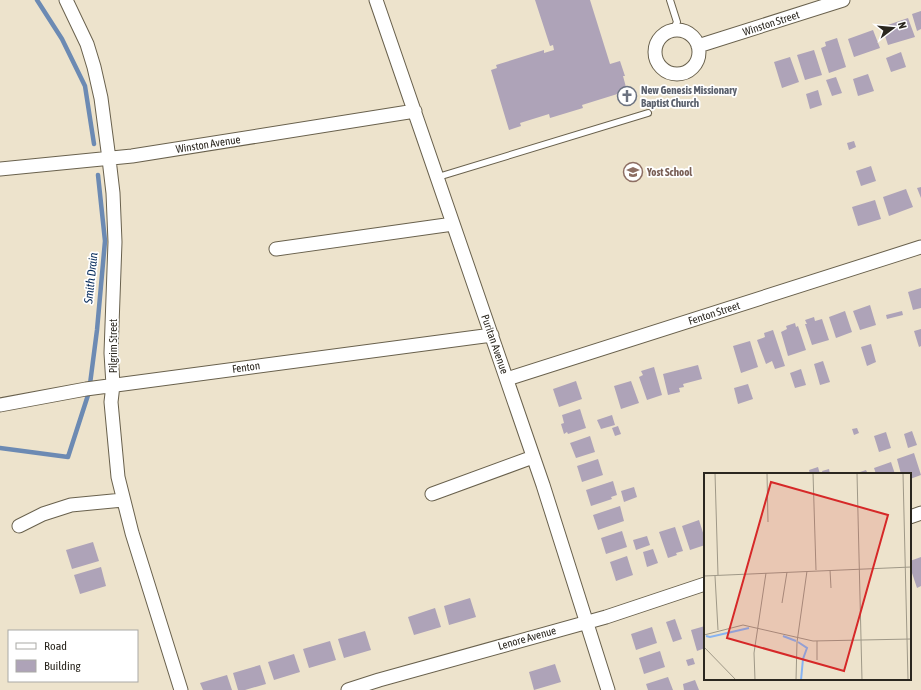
<svg xmlns="http://www.w3.org/2000/svg" width="921" height="690" font-family="'Asap Condensed',sans-serif">
  <rect width="100%" height="100%" fill="#ede3cc"/>
  <g fill="none" stroke-linecap="round" stroke-linejoin="round">
    <!-- stream -->
    <path stroke="#6c8ab3" stroke-width="4.5" d="M37 0 62 39 85 86 94 144
      M90 384 97 330 105 241 98 175
      M0 448 68 457 89 392"/>
  </g>
  <!-- building -->
  <path fill="#aea3b8" d="M535 0H590L610 64 620 61 625 76H623L627 91 582 105 583 108 550 118 549 114 520 123 521 126 509 130 491 70 497 68 496 65 544 50V53L554 50 553 45 550 46Z
    M921 11V29L917 31 912 14Z
    M908 18 915 37 888 45 882 27Z
    M873 30 880 48 854 57 848 39Z
    M837 38 846 67 829 73 821 48 826 46 825 42Z
    M814 50 822 75 805 80 797 55Z
    M901 52 906 67 891 72 886 58Z
    M790 57 799 82 782 88 774 62Z
    M868 74 874 91 858 96 853 79Z
    M836 77 842 93 832 96 826 80Z
    M818 90 822 105 810 109 806 94Z
    M854 141 856 147 849 150 847 143Z
    M871 166 876 181 861 186 856 171Z
    M921 187V198L917 188Z
    M906 189 913 207 889 216 883 197Z
    M875 200 881 219 858 226 852 207Z
    M921 288V308L913 310 908 292Z
    M870 305 876 325 860 330 853 311Z
    M845 311 852 332 836 338 829 317Z
    M902 311 903 315 887 319 886 315Z
    M814 317 815 321 822 319 829 340 812 345 805 324H807L805 320Z
    M795 323 796 327 798 326 806 350 788 356 781 332 787 329 786 326Z
    M921 329V346L919 347 914 331Z
    M773 330 785 366 775 369 772 361 766 364 757 340 765 337 764 333Z
    M750 341 758 367 741 373 733 346Z
    M871 344 876 362 867 366 861 347Z
    M823 361 830 382 820 385 814 364Z
    M698 365 702 379 683 384 684 387 679 388 680 392 668 395 663 374Z
    M654 367 662 395 647 400 639 377 643 375 641 371Z
    M801 369 806 385 795 388 790 373Z
    M576 381 582 399 559 407 553 389Z
    M631 381 639 403 621 409 614 386Z
    M748 384 753 399 738 404 734 388Z
    M580 409 586 428 568 434 567 432 564 434 561 424 564 423 562 415Z
    M612 415 615 425 601 429 597 420Z
    M618 426 621 434 615 436 612 428Z
    M857 428 859 433 854 435 852 429Z
    M912 431 917 445 908 448 904 434Z
    M886 432 891 448 879 452 874 436Z
    M590 436 595 452 576 458 570 443Z
    M914 453 921 475 910 479V474H901L897 459Z
    M598 459 603 475 582 482 577 466Z
    M891 462 895 474H876L874 468Z
    M818 467 820 474H810L809 470Z
    M829 469 830 474H823L822 471Z
    M866 470 868 474H854Z
    M613 481 617 495 611 497 612 499 591 506 586 490Z
    M634 487 637 497 624 502 621 491Z
    M620 506 624 521 598 530 593 515Z
    M699 520 705 539V545L690 550 682 526Z
    M675 527 683 551 676 553 677 555 668 558 659 532Z
    M622 531 627 547 606 554 601 538Z
    M647 536 650 545 636 550 633 540Z
    M93 542 99 561 72 569 66 550Z
    M653 549 658 563 647 567 643 552Z
    M627 556 633 575 616 581 610 562Z
    M921 557V586L917 588 910 567V561Z
    M101 567 106 586 80 594 74 575Z
    M470 598 476 617 449 625 444 606Z
    M435 608 441 627 414 635 408 617Z
    M675 619 682 639 673 642 666 622Z
    M705 626V648L697 651 691 630Z
    M652 627 657 643 636 650 631 634Z
    M365 631 371 650 344 658 338 639Z
    M330 641 336 660 309 668 303 649Z
    M660 651 665 667 644 674 639 658Z
    M294 654 300 672 274 680 268 662Z
    M693 658 695 664 688 666 686 660Z
    M555 664 561 682 534 690 529 672Z
    M260 665 266 684 245 690H238L233 673Z
    M227 675 232 690H203L200 683Z
    M668 677 673 690H648L646 684Z
    M695 680 699 690H684L683 684Z"/>
  <g fill="none" stroke-linecap="round" stroke-linejoin="round">
    <!-- service casing -->
    <g stroke="#69614d" stroke-width="8">
      <path id="service" d="M670 0 677 22 673 30
        M438 177 648 113"/>
    </g>
    <!-- minor casing -->
    <g stroke="#69614d" stroke-width="15">
      <path id="minor" d="M66 0 87 44 94 67 101 98 109 159 113 193 115 242 111 353 113 385 111 402 118 477 132 533 181 690
        M376 0 543 485 608 690
        M655 52a22 22 0 1 1 44 0a22 22 0 1 1-44 0Z
        M698 46 843 0
        M0 169 132 156 415 111
        M276 249 453 224
        M507 379 921 247
        M0 405 86 389 492 335
        M432 494 533 457
        M910 517 921 513
        M19 526 43 514 71 505 123 500
        M348 690 379 680 606 617 705 584"/>
    </g>
    <!-- service -->
    <use href="#service" stroke="#fff" stroke-width="6"/>
    <!-- minor -->
    <use href="#minor" stroke="#fff" stroke-width="13"/>
  </g>
  <!-- icons -->
  <defs>
    <g id="church-ring" transform="scale(1)"><circle r="9.5" fill="#fff" stroke="#6b7280" stroke-width="1.5"/><path d="M-1.2-6h2.4v3.5h3.3v2.4h-3.3V6h-2.4V-.1h-3.3v-2.4h3.3Z" fill="#6b7280"/></g>
    <g id="school-ring" transform="scale(1)"><circle r="9.5" fill="#fff" stroke="#8d6e63" stroke-width="1.5"/><path d="M0-5L7-2L0 1L-7-2ZM-4 1L0 2.5L4 1V4Q0 6-4 4Z" fill="#8d6e63"/></g>
  </defs>
  <g fill-rule="evenodd">
    <use href="#church-ring" x="627" y="96"/>
    <use href="#school-ring" x="633" y="172"/>
  </g>
  <g text-anchor="middle" dominant-baseline="central" stroke-width="3.5" stroke-linejoin="round" paint-order="stroke">
    <!-- street labels -->
    <g font-size="11" fill="#2b271f" stroke="#fff">
      <text transform="translate(771 23) rotate(-18)">Winston Street</text>
      <text transform="translate(208 144) rotate(-9)">Winston Avenue</text>
      <text transform="translate(714 313) rotate(-18)">Fenton Street</text>
      <text transform="translate(495 344) rotate(71)">Puritan Avenue</text>
      <text transform="translate(113 346) rotate(-90)">Pilgrim Street</text>
      <text transform="translate(246 367) rotate(-8)">Fenton</text>
      <text transform="translate(527 638) rotate(-16)">Lenore Avenue</text>
    </g>
    <!-- worship labels -->
    <g font-size="11" font-weight="bold" fill="#5b616d" stroke="#fff" text-anchor="start">
      <text x="641" y="90">New Genesis Missionary<tspan x="641" dy="13">Baptist Church</tspan></text>
    </g>
    <!-- education labels -->
    <g font-size="11" font-weight="bold" fill="#785e54" stroke="#fff" text-anchor="start">
      <text x="647" y="172">Yost School</text>
    </g>
    <!-- water labels -->
    <g font-size="12" font-style="italic" fill="#062b5b" stroke="#fff">
      <text transform="translate(91 278) rotate(-84)">Smith Drain</text>
    </g>
  </g>
  <!-- overview -->
  <g transform="translate(704 473)">
    <rect width="207" height="207" fill="#ede3cc"/>
    <path fill="none" stroke="#88b4f2" stroke-width="2" d="M2 163 6 164 45 155M79 163 92 168M94 169 103 175 99 186 97 207"/>
    <path fill="none" stroke="#9f9887" stroke-width="1" d="M11 0 14 102M63 0 64 49M109 0 112 97M153 0 158 207M199 0 204 207M126 97 127 115M0 103 207 94M11 103 14 157M78 130 83 99M0 162 39 152 109 168 207 166M0 174 32 207M113 187V168M51 207 50 180 62 100M92 207 93 169 103 98"/>
    <path fill="#d62828" fill-opacity="0.15" stroke="#d62828" stroke-width="2" d="M67 9 184 42 140 198 23 165Z"/>
    <rect width="207" height="207" fill="none" stroke="#2b271f" stroke-width="2"/>
  </g>
  <!-- legend -->
  <rect x="8" y="630" width="130" height="52" fill="#ffffff" stroke="#aaa9a5"/>
  <rect x="16" y="643" width="20" height="6" fill="#ffffff" stroke="#aaa9a5"/>
  <text x="44" y="650" font-size="12" fill="#2b271f">Road</text>
  <rect x="16" y="660" width="20" height="12" fill="#aea3b8" stroke="#aaa9a5"/>
  <text x="44" y="670" font-size="12" fill="#2b271f">Building</text>
  <!-- north arrow -->
  <g transform="translate(893 28) rotate(74)" stroke="#ffffff" stroke-width="3" paint-order="stroke">
  <path d="M0-3L7 15L0 10L-7 15Z" fill="#2b271f"/>
  <text y="-6" font-size="11" font-weight="bold" text-anchor="middle" fill="#2b271f">N</text>
  </g>
</svg>
